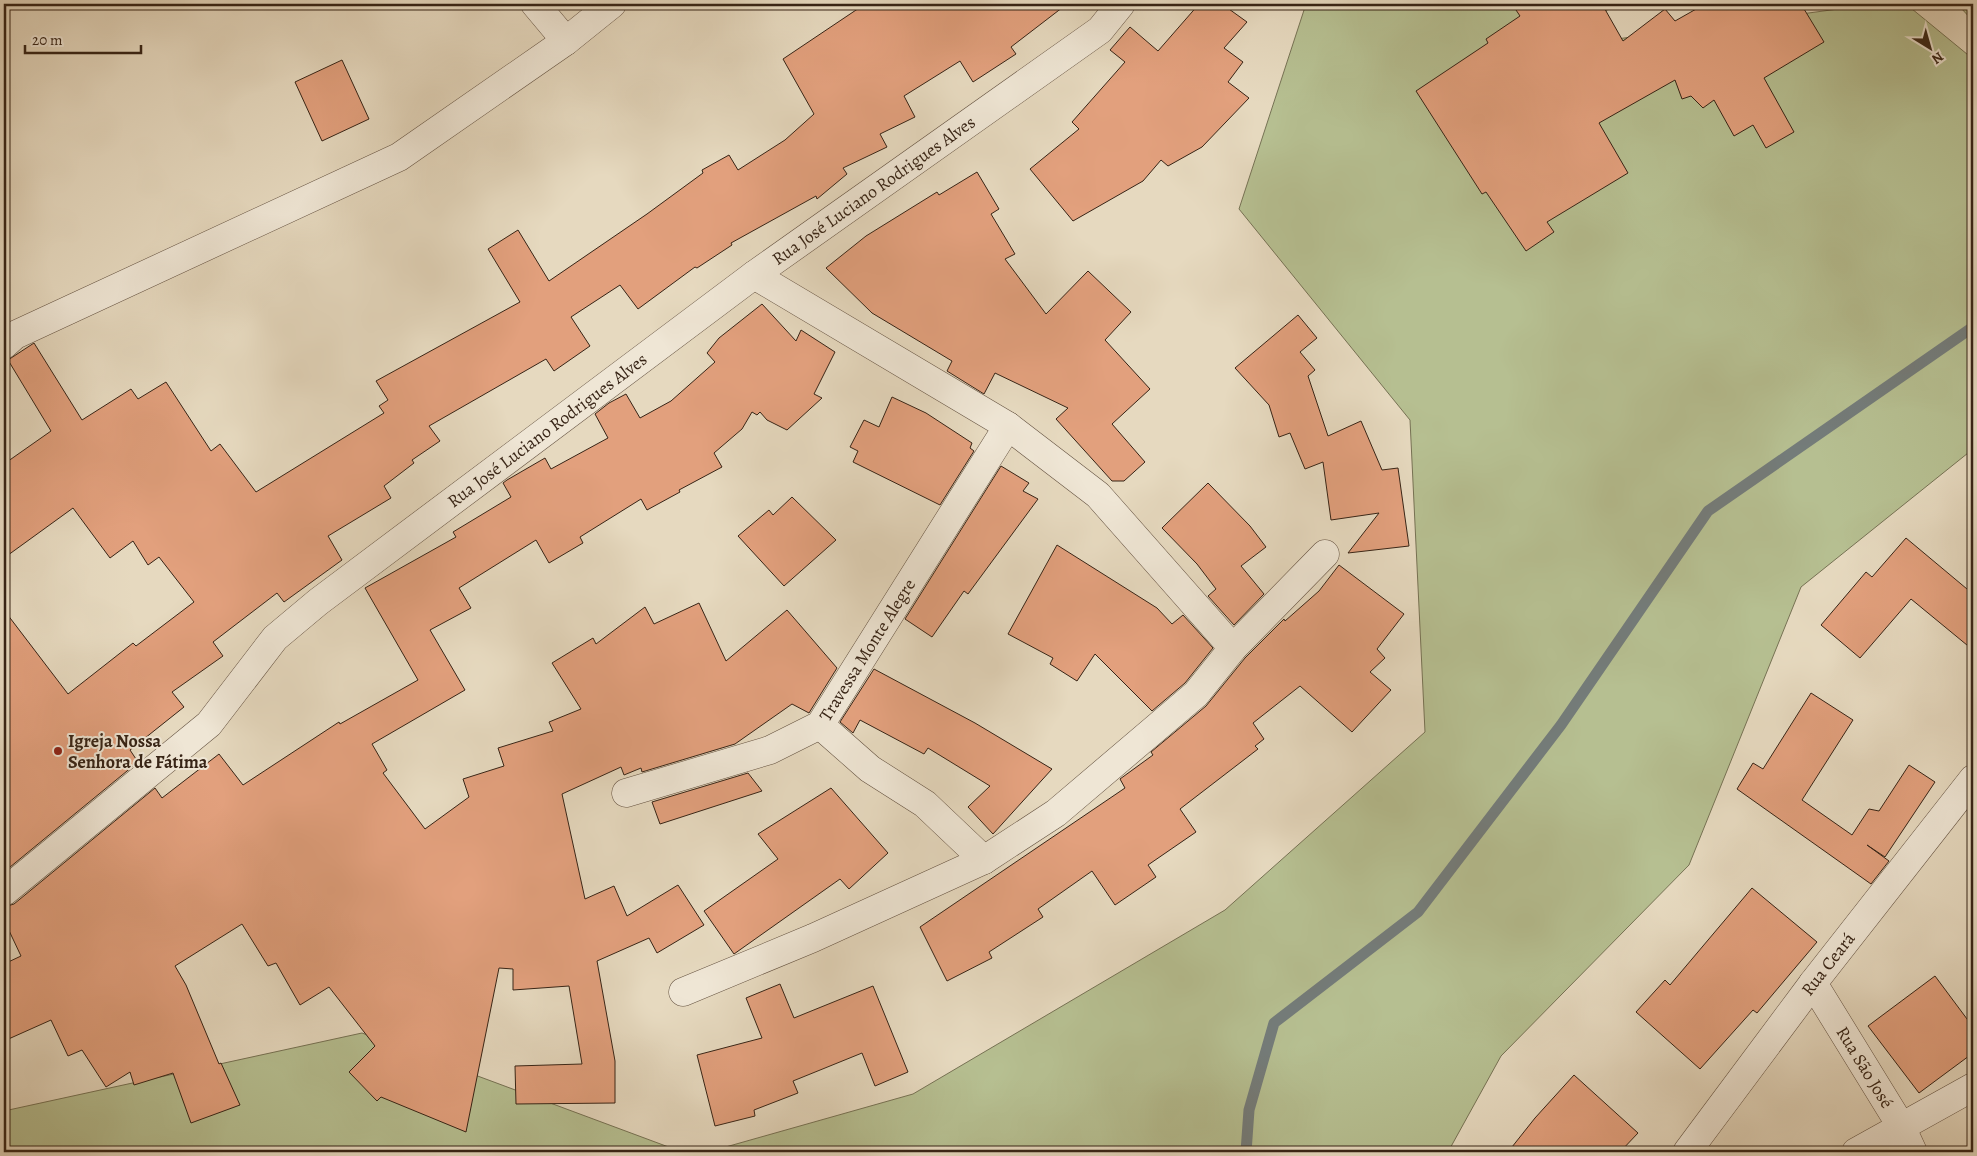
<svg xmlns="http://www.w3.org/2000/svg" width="1977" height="1156" font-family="Alegreya,serif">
  <rect width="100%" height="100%" fill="#e6d9bf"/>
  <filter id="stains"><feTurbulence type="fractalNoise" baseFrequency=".004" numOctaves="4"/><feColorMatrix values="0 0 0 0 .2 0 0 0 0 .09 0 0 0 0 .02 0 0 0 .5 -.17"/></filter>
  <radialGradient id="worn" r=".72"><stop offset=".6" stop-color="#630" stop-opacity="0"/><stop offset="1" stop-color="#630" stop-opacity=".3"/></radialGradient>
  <!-- green -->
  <path fill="#b6bf91" stroke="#767254" d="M1306 4H1612L1580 44 1875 4H1906L1973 59V449L1801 587 1689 865 1501 1056 1448 1152H708L913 1094 1225 910 1425 732 1410 420 1239 209Z
    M1963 4H1973V21L1960 7Z
    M362 1033 682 1152H4V1111Z"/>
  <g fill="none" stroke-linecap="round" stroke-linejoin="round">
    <!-- stream -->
    <path stroke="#747c7a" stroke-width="11" d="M1246 1152 1249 1110 1274 1023 1418 912 1561 725 1708 511 1973 327"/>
  </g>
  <!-- building -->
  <path fill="#e2a07d" stroke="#372416" d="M865 4H1067L1011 47 1016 54 973 82 960 61 904 96 915 117 880 134 887 147 843 168 847 174 817 199 816 196 731 243 732 245 697 268 695 267 638 309 620 285 571 317 590 346 554 371 546 359 429 426 440 441 412 460 414 463 384 486 391 498 328 536 342 560 284 602 277 593 213 642 223 656 172 692 184 707 130 750 138 762 4 872V610L68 694 133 643 136 646 194 602 159 557 148 565 133 541 110 558 73 508 4 558V464L51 431 8 360 34 343 82 420 131 389 138 399 166 382 211 451 220 444 256 492 384 413 379 406 388 400 376 381 520 302 488 249 518 230 549 281 647 214 703 173 702 170 729 155 738 170 785 140 814 114 783 59Z
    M1199 4H1222L1247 22 1224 48 1243 62 1228 82 1249 98 1202 147 1168 166 1161 160 1143 181 1073 221 1030 169 1079 129 1072 122 1125 62 1110 50 1130 27 1158 51Z
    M1512 4H1602L1623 41 1665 9 1675 21 1705 4H1801L1824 42 1764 78 1794 132 1766 148 1753 125 1734 136 1714 100 1703 108 1691 96 1682 99 1675 80 1599 123 1628 173 1547 222 1554 232 1526 251 1486 192 1482 194 1416 91 1488 43 1486 39 1520 16Z
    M342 60 369 119 322 141 295 82Z
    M977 172 999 209 991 214 1015 254 1005 259 1046 314 1088 271 1131 312 1105 340 1150 389 1112 424 1145 462 1124 481H1112L1056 419 1068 408 995 373 984 394 947 371 952 361 872 313 826 268 866 236 937 192 939 195Z
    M762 304 796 341 801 330 835 352 814 394 822 398 787 430 767 420 760 412 757 415 752 412 742 429 714 453 722 467 679 490 680 492 647 510 641 499 580 537 583 543 549 563 536 540 459 588 471 608 430 630 465 690 372 744 387 770 383 773 425 829 469 797 463 779 504 766 498 748 553 731 549 722 581 709 552 663 593 638 596 644 645 607 654 624 699 603 726 661 787 610 837 668 809 713 792 704 735 744 642 772 641 768 624 775 621 767 562 794 585 899 614 886 627 916 678 885 704 925 657 953 649 938 597 961 615 1061V1103L516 1104 515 1066 582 1064 569 986 513 990V969L499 968 466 1132 381 1097 377 1101 349 1072 375 1046 329 987 300 1005 276 963 268 966 242 924 175 966 186 985 219 1064 221 1063 240 1105 191 1123 173 1073 134 1085 130 1072 106 1087 82 1050 68 1056 51 1020 4 1041V964L21 956 4 920V907L14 904 155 788 162 798 219 754 243 785 339 722 340 724 418 680 365 588 456 537 453 532 511 497 503 483 507 480 545 458 551 469 608 438 595 414 609 403 626 394 640 418 671 401 715 362 707 353 719 338Z
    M1298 315 1317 338 1300 352 1315 370 1308 376 1328 436 1361 421 1382 470 1398 468 1409 546 1348 553 1379 513 1331 520 1323 462 1305 469 1290 433 1279 437 1269 405 1235 368Z
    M892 397 926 413 972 443 970 448 974 451 940 505 853 462 858 451 850 447 864 420 879 427Z
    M1001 466 1029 483 1023 491 1038 499 968 594 964 591 932 637 905 619Z
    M1208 483 1250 526 1266 547 1241 566 1264 594 1234 625 1208 596 1216 589 1197 564 1162 528Z
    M792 497 836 540 784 586 738 536 769 510 773 515Z
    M1906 538 1973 594V650L1911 599 1860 658 1821 625 1866 572 1872 577Z
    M1057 545 1157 608 1172 624 1183 615 1213 648 1185 683 1152 711 1095 654 1077 681 1050 664 1053 658 1008 634Z
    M1339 565 1404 614 1377 649 1385 658 1370 672 1391 690 1352 732 1300 686 1253 723 1264 739 1255 746 1258 749 1180 809 1196 832 1148 865 1156 877 1115 905 1092 871 1038 909 1043 917 989 952 992 958 947 981 920 927 1125 788 1120 779 1153 755 1151 752 1206 706 1245 658 1284 619 1285 621 1319 591Z
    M874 669 975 723 1052 769 993 834 968 807 990 786 928 748 924 754 860 720 853 733 840 722Z
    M1811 693 1853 720 1802 800 1852 835 1869 809 1879 811 1909 765 1935 782 1885 857 1867 845 1889 861 1871 884 1737 789 1753 763 1763 769Z
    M748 773 762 791 660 824 652 802Z
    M831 788 888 853 849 889 840 879 734 954 704 911 778 859 758 834Z
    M1752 888 1817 942 1757 1013 1753 1010 1700 1069 1636 1012 1665 980 1670 985Z
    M1935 976 1973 1027V1053L1919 1093 1868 1026Z
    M780 984 794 1018 873 986 908 1072 875 1086 862 1053 793 1081 798 1093 754 1110 755 1116 715 1126 697 1055 762 1038 746 998Z
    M1574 1075 1638 1133 1620 1152H1508L1535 1118Z"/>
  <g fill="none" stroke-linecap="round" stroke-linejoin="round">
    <!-- minor casing -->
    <g stroke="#635140" stroke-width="29">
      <g id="minor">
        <path d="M535 4 566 41"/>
        <path d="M754 275 1008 426 1098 495 1233 648"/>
        <path d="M4 345 15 335 399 157 566 41 612 4"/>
        <path d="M820 725 870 769 925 804 984 860"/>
        <path id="s1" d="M626 793 770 750 820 725 1008 426"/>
        <path id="s2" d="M4 892 209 724 275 638 318 602 754 275 1100 30 1121 4"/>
        <path id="s3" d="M1813 983 1901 1126 1913 1152"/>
        <path d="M683 992 813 938 984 860 1056 813 1196 694 1233 648 1325 554"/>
        <path id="s4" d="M1687 1152 1813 983 1973 779"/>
        <path d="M1856 1152 1973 1087"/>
      </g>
    </g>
    <!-- minor -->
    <use href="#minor" stroke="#efe6d5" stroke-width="28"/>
  </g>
  <!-- markers -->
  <circle fill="#8f2418" stroke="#efe6d5" stroke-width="2" cx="58" cy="751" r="5"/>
  <g text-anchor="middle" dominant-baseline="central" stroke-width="4" stroke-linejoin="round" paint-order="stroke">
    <!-- street labels -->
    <g font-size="18" fill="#372416" stroke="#efe6d5">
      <text stroke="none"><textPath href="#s2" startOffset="1121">Rua José Luciano Rodrigues Alves</textPath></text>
      <text stroke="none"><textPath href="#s2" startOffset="716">Rua José Luciano Rodrigues Alves</textPath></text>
      <text stroke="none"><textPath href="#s1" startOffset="295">Travessa Monte Alegre</textPath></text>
      <text stroke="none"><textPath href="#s4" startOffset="235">Rua Ceará</textPath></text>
      <text stroke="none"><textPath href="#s3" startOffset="99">Rua São José</textPath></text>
    </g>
    <!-- poi labels -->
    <g font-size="18" font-weight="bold" fill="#372416" stroke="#efe6d5" text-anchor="start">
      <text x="68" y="741">Igreja Nossa<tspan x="68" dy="21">Senhora de Fátima</tspan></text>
    </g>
  </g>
  <!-- margin -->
  <rect width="1977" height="1156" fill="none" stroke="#e6d9bf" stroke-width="20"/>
  <rect x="5" y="5" width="1967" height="1146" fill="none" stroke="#372416" stroke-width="2.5"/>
  <rect x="10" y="10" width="1957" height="1136" fill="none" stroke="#372416"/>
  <!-- north arrow -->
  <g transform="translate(1930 48) rotate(143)" stroke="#efe6d5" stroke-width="4" paint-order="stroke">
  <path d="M0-4L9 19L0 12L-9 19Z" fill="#372416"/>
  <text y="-8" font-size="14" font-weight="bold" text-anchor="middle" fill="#372416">N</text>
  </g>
  <!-- scale -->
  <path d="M25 45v8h116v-8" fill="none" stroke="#372416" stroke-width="2.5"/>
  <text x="32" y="45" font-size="15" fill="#372416" stroke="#efe6d5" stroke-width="4" paint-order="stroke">20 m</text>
  <rect width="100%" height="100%" filter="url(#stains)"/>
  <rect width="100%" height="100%" fill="url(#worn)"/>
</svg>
